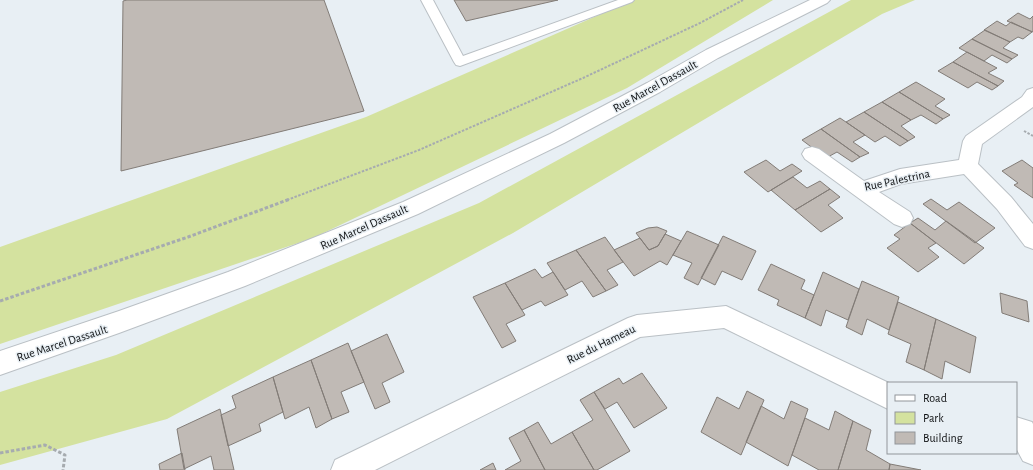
<svg xmlns="http://www.w3.org/2000/svg" width="1033" height="470" font-family="'Alegreya Sans',sans-serif">
  <rect width="100%" height="100%" fill="#e8eff4"/>
  <!-- green -->
  <path fill="#d4e29f" d="M633 0H773L627 88 313 238 0 344V247L366 117Z
    M851 0H915L882 14 513 233 167 419 0 465V392L116 355 479 203Z"/>
  <!-- building -->
  <path fill="#c0bab5" stroke="#827c77" d="M127 0H324L364 111 121 171 123 1Z
    M454 0H558L466 21Z
    M1018 13 1030 19 1033 16V32L1007 21Z
    M997 21 1006 26 1011 22 1032 32 1023 39 1018 37 1010 42 984 30Z
    M985 30 1010 42 1003 48 1018 55 1012 59 972 39Z
    M972 39 1012 59 1007 63 992 55 984 61 959 48Z
    M967 52 997 68 988 73 1004 81 998 86 953 62Z
    M953 62 998 86 992 90 977 82 968 88 938 71Z
    M916 82 945 99 935 106 950 115 943 119 899 92Z
    M899 92 943 119 936 124 921 115 911 120 882 102Z
    M882 102 911 120 901 126 915 137 908 141 864 112Z
    M864 112 908 141 900 146 885 136 875 142 846 122Z
    M840 118 865 135 853 142 869 153 860 157 821 129Z
    M821 129 860 157 852 162 837 152 826 158 802 140Z
    M766 160 780 171 792 164 802 171 768 192 744 172Z
    M1022 160 1033 168V198L1014 185 1018 183 1002 171Z
    M793 177 807 188 820 181 830 189 795 210 771 190Z
    M830 189 840 197 828 205 843 218 821 232 795 210Z
    M931 199 947 210 959 202 995 228 975 243 923 204Z
    M918 218 935 230 946 221 984 248 964 264 910 223Z
    M910 223 936 243 928 248 939 257 918 272 887 248 900 239 894 235Z
    M657 227 667 231 658 246 649 250 636 233 648 228Z
    M687 231 719 245 698 285 684 278 692 263 673 255Z
    M665 234 681 241 667 265 660 261 634 276 614 250 640 238 649 250 658 246Z
    M723 236 756 251 742 280 722 271 715 285 701 278Z
    M605 237 623 262 607 270 618 285 606 291 576 250Z
    M576 250 606 291 593 297 582 281 565 290 547 263Z
    M771 264 805 280 801 289 814 295 805 318 777 305 779 300 758 290Z
    M535 269 542 278 553 272 568 295 545 306 541 301 522 310 505 283Z
    M823 272 859 289 848 320 826 310 821 326 805 318Z
    M862 281 899 297 889 330 867 319 862 335 846 327Z
    M505 283 525 315 506 324 516 341 502 348 473 297Z
    M1000 293 1027 301 1029 322 1002 313Z
    M898 302 936 319 924 370 906 362 911 344 888 334Z
    M936 319 976 337 970 373 945 361 942 379 924 370Z
    M387 334 404 372 382 383 390 402 375 409 351 351Z
    M348 343 364 382 341 392 349 412 332 419 311 360Z
    M311 360 332 419 316 428 309 407 285 419 273 377Z
    M642 373 667 408 634 428 617 402 605 409 594 392 619 378 623 384Z
    M273 377 283 412 259 424 261 431 228 446 221 415 236 408 232 396Z
    M747 391 764 400 741 455 701 432 717 397 739 409Z
    M594 392 630 451 597 470H594L572 432 593 420 580 400Z
    M791 401 808 409 788 466 746 442 761 406 784 419Z
    M220 409 234 470H214L211 456 184 469 177 429Z
    M835 411 853 421 838 470H819L792 455 805 418 829 430Z
    M853 421 871 430 866 450 890 464 889 470H838Z
    M538 422 551 444 572 432 594 470H545L524 430Z
    M524 430 545 470H505L521 461 509 438Z
    M182 453 185 470H160L159 464Z
    M493 463 496 470H480Z
    M890 464 921 470H889Z"/>
  <g fill="none" stroke-linecap="round" stroke-linejoin="round">
    <!-- lane casing -->
    <g stroke="#bac0c5" stroke-width="2">
      <path id="lane" d="M421 0H433L463 56 618 0H634L632 2 460 66 456 65 454 62Z"/>
    </g>
    <!-- street casing -->
    <g stroke="#bac0c5" stroke-width="2">
      <path id="street" d="M1033 88V107L982 144 978 164 1011 197 1033 224V249L1025 246 997 209 964 174 901 184 879 192 910 212 913 218 910 224 902 227 894 224 805 159 802 154 805 149 812 147 819 149 864 181 900 169 959 160 963 141 966 136 1022 97 1027 90Z
        M726 306 889 383H888V409L724 328 640 337 375 470H331L335 460 628 318 637 315Z
        M1016 417 1032 422 1033 424V465L1023 461 1016 448Z"/>
    </g>
    <!-- secondary casing -->
    <g stroke="#bac0c5" stroke-width="2">
      <path id="secondary" d="M810 0H830L827 3 718 58 660 92 564 143 418 214 245 286 119 333 0 375V351L119 311 228 272 403 202 550 134 647 83 706 50Z"/>
    </g>
    <!-- path-far1 -->
    <path stroke="#a6abaf" stroke-width="2" stroke-dasharray="2.5 1.5" stroke-linecap="butt" d="M1024 131 1033 136
      M287 200 419 150 583 78 700 23 743 0"/>
    <!-- path -->
    <path stroke="#a6abaf" stroke-width="3" stroke-dasharray="3.5 2" stroke-linecap="butt" d="M0 301 188 237 290 199
      M0 453 45 445 65 455 63 470"/>
    <!-- lane -->
    <use href="#lane" fill="#fff" fill-rule="evenodd"/>
    <!-- street -->
    <use href="#street" fill="#fff" fill-rule="evenodd"/>
    <!-- secondary -->
    <use href="#secondary" fill="#fff" fill-rule="evenodd"/>
  </g>
  <g text-anchor="middle" dominant-baseline="central" stroke-width="3" stroke-linejoin="round" paint-order="stroke">
    <!-- street labels -->
    <g font-size="12" fill="#0f1113" stroke="#e8eff4">
      <text transform="translate(655 86) rotate(-29)">Rue Marcel Dassault</text>
      <text transform="translate(897 180) rotate(-12)">Rue Palestrina</text>
      <text transform="translate(364 227) rotate(-24)">Rue Marcel Dassault</text>
      <text transform="translate(62 343) rotate(-18)">Rue Marcel Dassault</text>
      <text transform="translate(601 344) rotate(-26)">Rue du Hameau</text>
    </g>
  </g>
  <!-- legend -->
  <rect x="887" y="382" width="130" height="72" fill="#e8eff4" stroke="#91969a"/>
  <rect x="895" y="395" width="20" height="6" fill="#ffffff" stroke="#91969a"/>
  <text x="923" y="402" font-size="12" fill="#0f1113">Road</text>
  <rect x="895" y="412" width="20" height="12" fill="#d4e29f" stroke="#91969a"/>
  <text x="923" y="422" font-size="12" fill="#0f1113">Park</text>
  <rect x="895" y="432" width="20" height="12" fill="#c0bab5" stroke="#91969a"/>
  <text x="923" y="442" font-size="12" fill="#0f1113">Building</text>
</svg>
